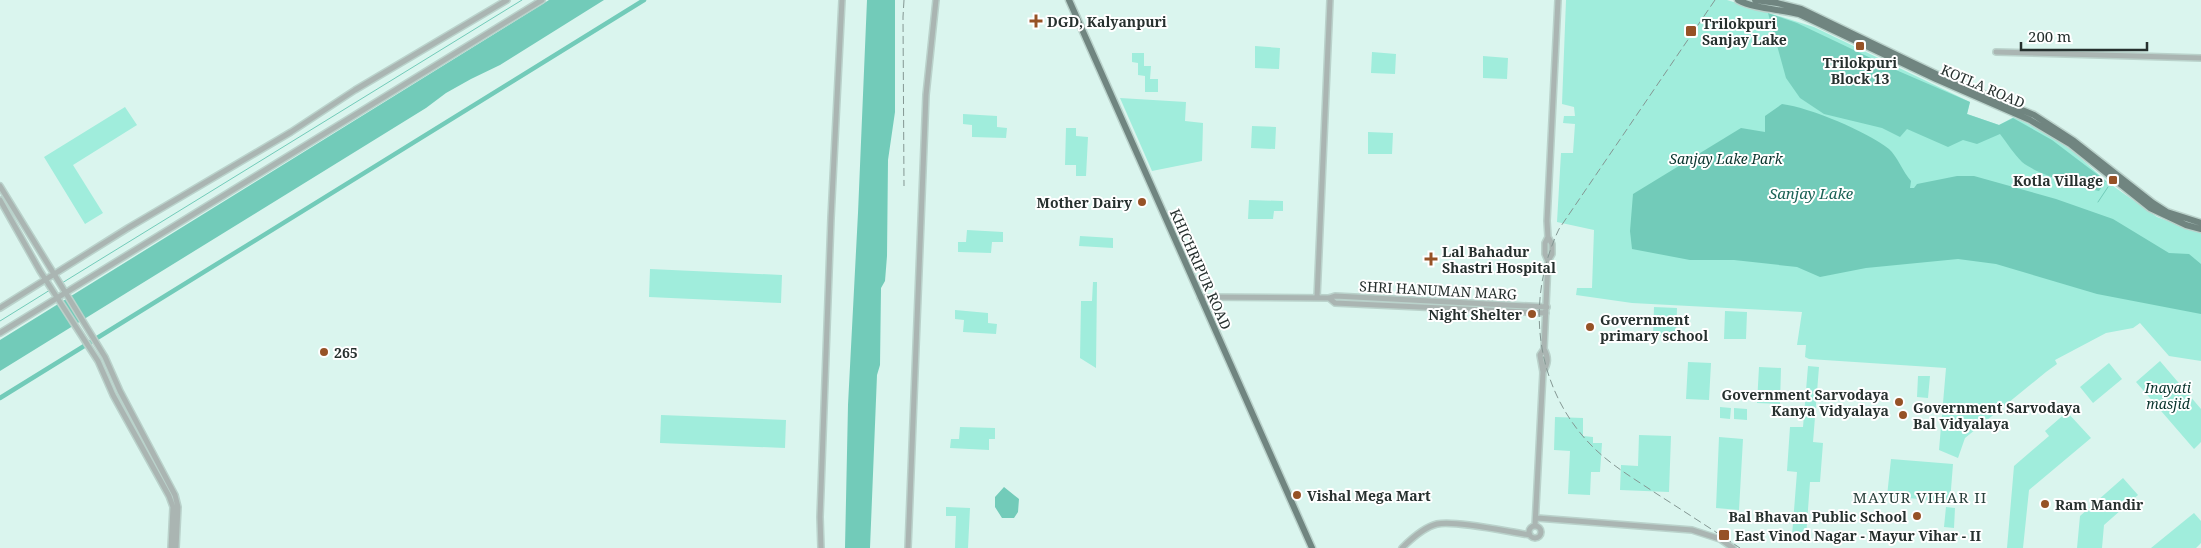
<svg xmlns="http://www.w3.org/2000/svg" width="2201" height="548" font-family="'Noto Serif',serif">
  <rect width="100%" height="100%" fill="#daf5ee"/>
  <!-- green -->
  <path fill="#a0eddc" d="M1566 0H1727L1814 27 1970 102 1967 114 1999 125 2014 117 2043 131 2074 152 2106 181 2157 217 2201 233V361L2169 356 2140 323 2133 328 2106 333 2055 360 2057 364 2046 372 1965 438 1958 458 1939 450 1946 368 1809 359 1805 357 1806 345H1797L1802 312 1632 303 1576 295 1577 288H1592L1594 230 1557 222 1561 153H1573L1575 124 1563 123 1564 116H1575L1574 107 1562 104Z
    M1255 46 1280 48 1279 69 1255 68Z
    M1372 52 1396 54 1395 74 1371 73Z
    M1132 53H1144V66H1151L1150 79H1158V92H1145V76L1138 75V63L1132 62Z
    M1483 56 1508 58 1507 79 1483 78Z
    M1120 98 1186 102 1185 121 1203 123 1202 161 1152 171Z
    M125 107 137 125 73 165 103 213 85 224 44 157Z
    M963 114 997 116V127L1007 128 1006 138 972 137V125L963 124Z
    M1252 126 1276 127 1275 149 1251 148Z
    M1066 128H1076V136L1088 137 1086 176H1076V165H1065Z
    M1368 132 1393 133 1392 154H1368Z
    M1249 200 1283 201V211H1274L1273 219H1248Z
    M967 230 1003 232V242H992L991 253 958 252V242H966Z
    M1080 236 1113 238V248L1079 246Z
    M650 269 782 275 781 303 649 297Z
    M1093 282H1097L1096 368 1080 358 1081 301H1092Z
    M1654 307 1677 308 1676 337 1653 336Z
    M955 310 988 313V323L997 324 996 334 963 332 964 320 955 319Z
    M1725 311 1747 312 1746 339H1724Z
    M2160 361 2201 409V442L2194 449 2136 382Z
    M1688 362 1711 363 1709 400 1686 399Z
    M2109 363 2122 379 2093 403 2080 387Z
    M1808 366 1819 367 1813 442 1823 443 1820 482H1810L1806 537 1792 536 1797 472 1787 471 1790 427H1803Z
    M1759 367 1781 368 1780 404 1757 403Z
    M1918 376H1930L1928 398 1917 397Z
    M1720 407 1731 408 1730 419 1720 418Z
    M1734 408 1747 409V420L1734 419Z
    M2067 412 2091 438 2029 490 2023 548H2007L2014 466 2049 436 2045 431Z
    M661 415 786 420 785 448 660 443Z
    M1555 417 1583 418V436L1593 437V443H1602L1600 472H1591L1590 495 1568 494 1570 451 1554 450Z
    M960 427 995 428V439H989V450L950 448 951 439H959Z
    M1639 435 1671 436 1669 492 1620 490 1621 465 1638 466Z
    M1719 437 1743 439 1739 510 1716 508Z
    M1891 459 1953 464 1950 502 1887 496Z
    M2123 478 2138 495 2104 525 2102 548H2077L2080 516Z
    M946 507 970 508 968 548H955L956 516H946Z
    M1946 507 1955 508 1954 528 1944 527Z
    M2194 513 2201 521V543L2196 548H2151Z"/>
  <!-- forest -->
  <path fill="#78d0be" d="M1768 13 1797 23 1896 70 1970 102 1967 114 1999 125 2013 118 2052 140 2106 181 2099 191C2079 186 2038 175 2022 162 2014 154 2007 143 2000 134L1977 144 1963 140 1948 147 1907 129 1900 137 1882 128 1824 114 1800 98 1786 78Z"/>
  <!-- water -->
  <path fill="#72cbb9" d="M549 0H604L500 65 471 79 446 93 426 108 0 371V340Z
    M867 0H895V112L888 160 887 256 885 281 881 288 880 365 877 375 870 548H845L848 405 858 213Z
    M1782 104C1811 108 1866 131 1889 149 1897 156 1903 172 1911 181L1910 188H1914L1917 184 1957 176H1974L2056 199 2113 219 2169 253 2189 254 2201 264V314L2097 294 1996 264 1958 259 1866 268 1820 277 1797 267 1734 260H1690L1632 249 1630 231 1633 194 1741 128 1765 132V116Z
    M1004 487 1019 499 1018 512 1014 518H1002L995 507V497Z"/>
  <g fill="none" stroke-linecap="round" stroke-linejoin="round">
    <!-- stream -->
    <path stroke="#72cbb9" stroke-width="1" d="M2098 202 2108 187
      M62 283 522 0
      M0 321 50 290"/>
    <!-- canal -->
    <path stroke="#72cbb9" stroke-width="4.5" d="M0 398 644 0"/>
    <!-- minor casing -->
    <g stroke="#bad2cb" stroke-width="8">
      <path id="minor" d="M1996 52 2201 58
        M0 186 105 357 120 391 175 495 178 507 176 548
        M0 200 40 271 98 361 113 395 169 496 173 507 171 548
        M1548 261 1552 254V244L1548 237 1547 221 1558 0
        M1200 297 1329 298 1335 296 1547 307
        M1317 298 1330 0
        M1329 298 1335 303 1546 313
        M0 308 128 228 291 132 355 90 507 0
        M0 333 542 0
        M1543 372C1548 364 1549 358 1544 349
        M1537 518 1692 530 1720 539 1733 548
        M1535 526 1543 372 1540 355 1544 349 1548 261 1545 254V243L1548 237
        M1529 532a6 6 0 1 1 12 0a6 6 0 1 1-12 0Z
        M821 548 820 517 831 218 842 0
        M908 548 926 95 936 0
        M1402 548C1411 539 1424 527 1437 524 1455 520 1509 532 1530 535"/>
    </g>
    <!-- major casing -->
    <g stroke="#bad2cb" stroke-width="9">
      <path id="major" d="M1069 0 1312 548
        M1738 0C1755 9 1779 9 1799 14L1936 79 2030 120 2070 144 2150 208 2186 225 2201 229
        M1755 0 1777 3 1801 9 1938 75 2034 115 2074 141 2153 203 2167 212 2201 223"/>
    </g>
    <!-- minor -->
    <use href="#minor" stroke="#aab5b2" stroke-width="5"/>
    <!-- major -->
    <use href="#major" stroke="#708580" stroke-width="6"/>
    <!-- rail -->
    <path stroke="#849793" stroke-width="1" stroke-dasharray="8 4" stroke-linecap="butt" d="M904 0 903 17 904 186
      M1715 0 1559 229C1524 302 1535 392 1596 450 1614 467 1636 480 1657 494 1685 512 1713 530 1740 548"/>
  </g>
  <!-- markers -->
  <g fill="#965226" stroke="#fff" stroke-width="2">
    <path d="M1033.5 13.5h5v5h5v5h-5v5h-5v-5h-5v-5h5z"/>
    <rect x="1685" y="25" width="12" height="12" rx="2.5"/>
    <rect x="1855" y="41" width="10" height="10" rx="2.5"/>
    <rect x="2108" y="175" width="10" height="10" rx="2.5"/>
    <circle cx="1142" cy="202" r="5"/>
    <path d="M1428.5 251.5h5v5h5v5h-5v5h-5v-5h-5v-5h5z"/>
    <circle cx="1532" cy="314" r="5"/>
    <circle cx="1590" cy="327" r="5"/>
    <circle cx="324" cy="352" r="5"/>
    <circle cx="1899" cy="402" r="5"/>
    <circle cx="1903" cy="415" r="5"/>
    <circle cx="1297" cy="495" r="5"/>
    <circle cx="2045" cy="504" r="5"/>
    <circle cx="1917" cy="516" r="5"/>
    <rect x="1718" y="529" width="12" height="12" rx="2.5"/>
  </g>
  <g text-anchor="middle" dominant-baseline="central" stroke-width="4" stroke-linejoin="round" paint-order="stroke">
    <!-- poi labels -->
    <g font-size="14" font-weight="bold" fill="#26302e" stroke="#fff" text-anchor="start">
      <text x="1047" y="21">DGD, Kalyanpuri</text>
      <text x="1702" y="23">Trilokpuri<tspan x="1702" dy="16">Sanjay Lake</tspan></text>
      <text x="1860" y="62" text-anchor="middle">Trilokpuri<tspan x="1860" dy="16">Block 13</tspan></text>
      <text x="2103" y="180" text-anchor="end">Kotla Village</text>
      <text x="1132" y="202" text-anchor="end">Mother Dairy</text>
      <text x="1442" y="251">Lal Bahadur<tspan x="1442" dy="16">Shastri Hospital</tspan></text>
      <text x="1522" y="314" text-anchor="end">Night Shelter</text>
      <text x="1600" y="319">Government<tspan x="1600" dy="16">primary school</tspan></text>
      <text x="334" y="352">265</text>
      <text x="1889" y="394" text-anchor="end">Government Sarvodaya<tspan x="1889" dy="16">Kanya Vidyalaya</tspan></text>
      <text x="1913" y="407">Government Sarvodaya<tspan x="1913" dy="16">Bal Vidyalaya</tspan></text>
      <text x="1307" y="495">Vishal Mega Mart</text>
      <text x="2055" y="504">Ram Mandir</text>
      <text x="1907" y="516" text-anchor="end">Bal Bhavan Public School</text>
      <text x="1735" y="535">East Vinod Nagar - Mayur Vihar - II</text>
    </g>
    <!-- street labels -->
    <g font-size="14" fill="#26302e" stroke="#fff">
      <text transform="translate(1983 86) rotate(23)">KOTLA ROAD</text>
      <text transform="translate(1201 269) rotate(66)">KHICHRIPUR ROAD</text>
      <text transform="translate(1438 290) rotate(3)">SHRI HANUMAN MARG</text>
    </g>
    <!-- park labels -->
    <g font-size="14" font-style="italic" fill="#09342d" stroke="#fff">
      <text x="1726" y="158">Sanjay Lake Park</text>
      <text x="2168" y="387">Inayati<tspan x="2168" dy="16">masjid</tspan></text>
    </g>
    <!-- water labels -->
    <g font-size="15" font-style="italic" fill="#1b6256" stroke="#fff">
      <text x="1811" y="193">Sanjay Lake</text>
    </g>
    <!-- neighbourhood labels -->
    <g font-size="15" letter-spacing="1" fill="#2a413c" stroke="#fff">
      <text x="1920" y="497">MAYUR VIHAR II</text>
    </g>
  </g>
  <!-- scale -->
  <path d="M2021 42v8h126v-8" fill="none" stroke="#26302e" stroke-width="2.5"/>
  <text x="2028" y="42" font-size="15" fill="#26302e" stroke="#ffffff" stroke-width="4" paint-order="stroke">200 m</text>
</svg>
